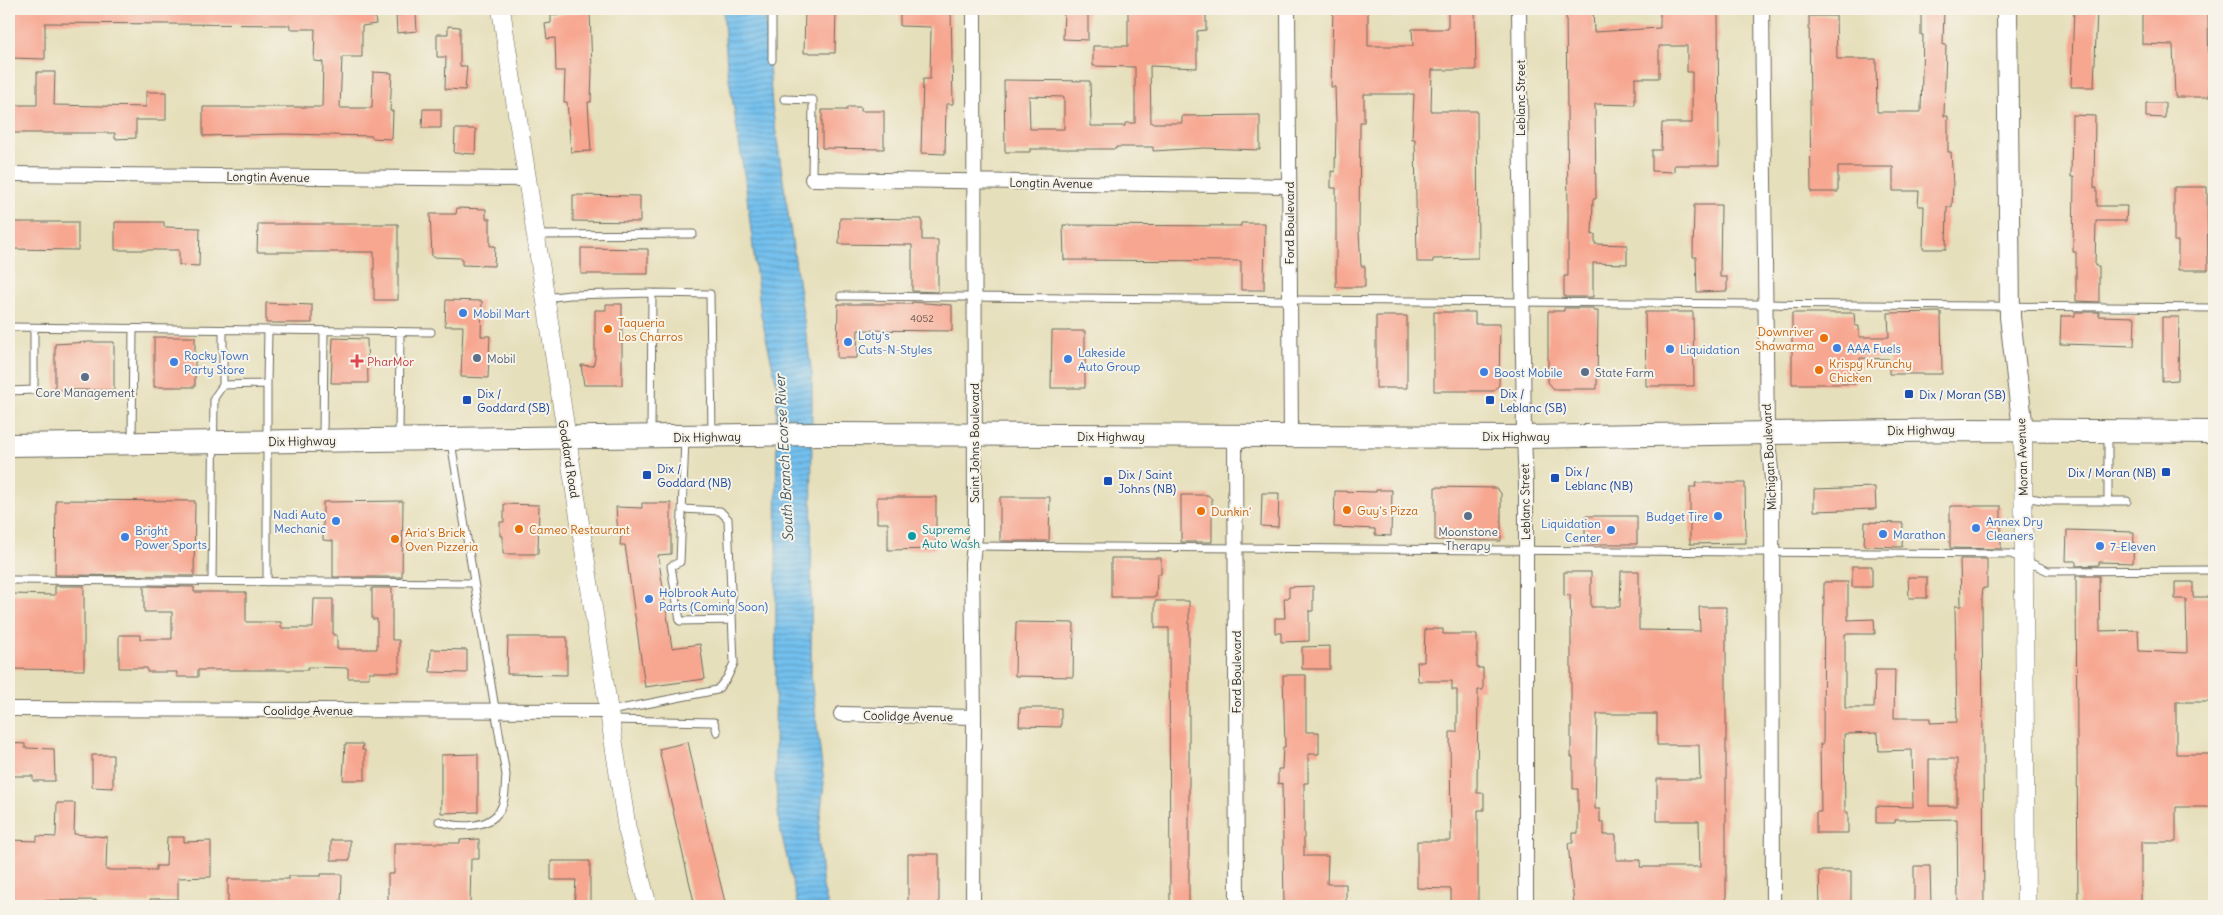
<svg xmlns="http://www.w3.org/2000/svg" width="2223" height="915" font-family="Delius,sans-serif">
  <defs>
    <pattern id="water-rules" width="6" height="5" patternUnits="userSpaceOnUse" patternTransform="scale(1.25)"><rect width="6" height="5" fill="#73c0ee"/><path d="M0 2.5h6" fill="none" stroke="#5f9cc1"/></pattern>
  </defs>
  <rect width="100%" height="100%" fill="#f7f3e8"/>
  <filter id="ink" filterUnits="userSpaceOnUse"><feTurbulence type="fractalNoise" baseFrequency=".02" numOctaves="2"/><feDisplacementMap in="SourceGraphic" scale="10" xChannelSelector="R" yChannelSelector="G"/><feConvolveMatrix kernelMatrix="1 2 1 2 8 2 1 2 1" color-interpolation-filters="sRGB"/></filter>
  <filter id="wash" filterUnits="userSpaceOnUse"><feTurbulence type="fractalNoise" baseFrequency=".0096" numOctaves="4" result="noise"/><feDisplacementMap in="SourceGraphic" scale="20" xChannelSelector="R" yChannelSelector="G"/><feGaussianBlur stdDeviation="1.12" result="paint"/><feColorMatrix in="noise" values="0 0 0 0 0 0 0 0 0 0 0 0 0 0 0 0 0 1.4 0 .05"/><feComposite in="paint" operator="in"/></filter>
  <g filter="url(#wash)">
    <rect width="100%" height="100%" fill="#e6dfbb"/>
    <!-- water -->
    <path fill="url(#water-rules)" stroke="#4f768c" d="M723 9H765L772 106 812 374 811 678 824 783 818 837 823 887 828 906H798L779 823 775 773 777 386 761 315 745 180 727 66Z"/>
    <g id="blocks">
      <!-- building -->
      <path fill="#f7a690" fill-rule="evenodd" d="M9 9H374L376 24 362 26V57H342L340 108H372L373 72 392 73 390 111H393L392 139 372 138V136L286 134 203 136V107H322L323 62 314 61 315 29H290V25L45 23V59L9 58Z
        M805 9H836L835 53H804Z
        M900 9H951L953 104H946L945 154 921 153 923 79H930L931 27 900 26Z
        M1064 9H1088V40L1063 39Z
        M1128 9H1206V30L1197 31V68L1150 66 1151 123H1182V116L1260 115V150L1204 148 1153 151V147H1116V149H1030V152H1005L1004 80 1090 81 1091 126H1125V123H1135V67L1093 66V46H1128ZM1029 96 1064 97V129H1030Z
        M1333 9H1368V46H1413L1412 29H1448V9H1475L1476 70H1432L1431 111H1477L1478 258 1433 259V262H1417L1415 139H1412L1414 94H1364V122H1360L1359 231 1361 266H1365V287H1336V188H1331V171L1335 172 1336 122 1335 87H1331Z
        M1566 9H1593L1594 32 1660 28V9H1718L1719 165H1674V172L1652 171V150H1661L1662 123H1692V72H1687V46H1659V78H1635V105L1595 104 1596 199H1593L1592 235 1595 234V244L1627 245V264L1593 263V297H1564V276H1568V214Z
        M1921 9H1944L1943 45H1946L1944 116H1948V152H1951L1953 184 1952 207H1947L1946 249H1923L1924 206H1918L1919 191H1893V167H1838V192H1811L1809 16H1836L1837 59H1876L1877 112H1921L1923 35H1921Z
        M2074 9H2097L2094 87H2071Z
        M2142 9H2208L2209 97H2175L2173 45 2142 44Z
        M590 11 592 70 591 102H588L591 151 571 152 567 102H564L565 71H556L555 38 547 39 545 24 551 23V15Z
        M416 14 417 31 397 33 396 15Z
        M448 26 460 27V66H467L465 90 445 89 446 57H437V34H448Z
        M37 72H55L54 105 146 107V92H166V120H136V138L115 139V133H9V105H37Z
        M2146 103H2165V118L2146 117Z
        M847 107H861V111H884V149L822 148V110H847Z
        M423 109H441V128H422Z
        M2072 115 2095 116 2094 188H2097V206H2127L2126 221H2096L2095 266H2099V302L2076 301V252H2073L2074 177H2071Z
        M455 129H476L475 154 454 153Z
        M2174 187H2207L2208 270H2178V241H2174Z
        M573 195 640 196V222L573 221Z
        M1694 205H1721L1720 277H1727V291L1697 292 1696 257H1693Z
        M457 208 486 209V219H490V246H495L494 266 462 265V258L432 257 430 214H456Z
        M840 218 922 219V240H938V292L912 291V245L839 244Z
        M9 222H78V250L9 249Z
        M115 222H164V227L200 228 199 266 179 265V250H115Z
        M1241 223H1265L1264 290H1241V261L1064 260 1063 225 1241 226Z
        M258 224H398V300H374V252H257Z
        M581 248 648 249V274H581Z
        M446 300 482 301 481 336H490L488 378 461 377 463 326H445Z
        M912 302 952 305V331L858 330 857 358H837L838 304H912Z
        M266 303 312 305V323H266Z
        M606 304H622V385H584L581 365 593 366 595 359V310H606Z
        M1564 308H1593V311H1598L1597 389H1554L1548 382V311H1564Z
        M1434 312H1475V324H1500L1499 385 1494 391H1434Z
        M1645 312H1693L1694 386H1646Z
        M1941 312 1942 374H1889V359L1860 358V369H1856L1855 384H1792V313H1854L1855 326H1859V337H1889L1888 313Z
        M2075 312H2099V316L2135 317 2134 346 2060 344 2061 316H2075Z
        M1376 316H1407V388H1376Z
        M2162 317H2179L2178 380 2162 381Z
        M1052 331H1085V388H1051Z
        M154 337H195V387H154Z
        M333 338 367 339 368 383H331Z
        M89 342H114V390H55V344Z
        M1695 483H1745L1746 543 1690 544V487H1696Z
        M1435 487 1496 488 1501 493V541L1435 540Z
        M1875 487 1876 509 1814 511V489Z
        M1376 490H1392L1391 536 1375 535V529L1334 527 1335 491 1376 492Z
        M1262 493H1279L1278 527 1261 526Z
        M1181 495H1208L1212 499V542H1181Z
        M877 497H936V549L888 550V523H877Z
        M1000 497H1050L1049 541H1000Z
        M56 500 195 501 194 576 55 575Z
        M403 501 402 577H333V541L323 540V502Z
        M642 503H671V554L658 555 672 648 700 644 705 679 645 687 625 545H620L621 535H618L616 507 642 508Z
        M504 504 539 505 538 554H503V536H500V522H504Z
        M1950 506H2001V549L1950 548Z
        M1585 516H1637V544H1585Z
        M1865 522 1903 523 1902 547 1864 546Z
        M2067 530 2134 532 2133 563 2099 562V565L2076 566V561H2066Z
        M1111 558H1161V574H1157L1156 597H1111Z
        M1960 559H1987V588H1983L1982 597 1984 906H1958L1957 819 1895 820V823H1876V806L1913 807 1912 750 1879 751 1878 733 1844 734 1845 812H1848V833H1816V812H1821L1820 744H1823L1824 582H1848V620L1874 619 1875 634H1845V708H1874L1875 670H1895L1894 718H1930V723L1957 722 1955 606H1961ZM1929 759H1957V806H1929Z
        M1852 566H1872V587H1852Z
        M1621 571H1639V630L1700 631 1699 607H1726V906H1574L1568 843H1573V833H1578V789H1573V757H1571V628L1570 595 1564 596V572H1591V607H1620ZM1597 714H1657V745H1699L1700 779H1657V821H1699L1700 867H1640L1641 860H1616V835H1604V822H1600V809H1595Z
        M2076 576H2099L2100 631 2138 630 2139 651 2187 653 2186 599H2175V582H2193V597H2214V702H2176V754H2214V807H2176V842H2141V906H2078Z
        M1908 577H1927V598H1909Z
        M55 586H84V670L9 669V594L55 595Z
        M144 586 194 587V592H246V622H281V628H313L314 599H333V635H337V649H377V619H372V588H392V640H399V672H369V678H348V668L308 667V670H198V677H177V672H147V668H119V635H140V639H172V612H144Z
        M1313 586V611H1309V641L1281 642V633H1275V618H1285L1284 598H1289V587Z
        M1155 601H1189V906H1170L1169 628H1155Z
        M1016 622 1074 623 1073 677 1015 676Z
        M1425 629H1443V634H1477V668H1483V690H1478L1477 793H1484V810H1478V906H1451V889L1417 888V841H1451L1450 732H1457V690H1452V681H1418L1417 662H1424Z
        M508 637H567V675L507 674Z
        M1330 646V669H1302V647Z
        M431 649 467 650V673L430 672Z
        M1283 675H1306V732H1319V754H1308V783H1304V856H1328L1327 884H1346V903H1306V906H1284L1282 783 1278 784V769H1282L1283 747H1285Z
        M1020 708H1061V727L1019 726Z
        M688 742 712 849 726 906H695L683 855 659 749Z
        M9 743 25 744V748L54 749 55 781H33V776H9Z
        M345 744H363L362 750H365V780H343Z
        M478 754V812L441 813V755Z
        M92 755H113V788L92 787Z
        M57 803H75L74 834 107 837 106 870H156V866H166L167 837H184V842L211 841V877L178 878V899H150V903L96 902V900L9 901V840L37 841V836L56 837Z
        M479 839V859H471L470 905 388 906V874H394V843H460V840Z
        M331 840H350V860H331Z
        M908 854H939V906H908Z
        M551 861H590V906H574L576 880H551Z
        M1914 866H1930L1931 906H1914Z
        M1819 871H1851V906H1820Z
        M321 874H342L341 905 228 906V879H289V876H321Z"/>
    </g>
  </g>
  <g filter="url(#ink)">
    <use href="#blocks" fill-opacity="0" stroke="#6c6a5d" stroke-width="1"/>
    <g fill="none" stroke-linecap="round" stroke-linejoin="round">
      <!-- service casing -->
      <g stroke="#6c6a5d" stroke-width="9">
        <path id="service" d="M772 9V60
          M784 99 813 100 812 179
          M535 235 693 234
          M841 296 2214 308
          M545 298 570 295 652 293
          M9 327 431 332
          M267 384 268 330
          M223 385 267 384V582
          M9 391 34 390V328
          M651 433 652 293 710 294 712 434
          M2108 434V502
          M399 436 400 332
          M323 438 324 331
          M685 439 680 562 671 566 680 621 732 620
          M132 441 133 329
          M2024 497 2048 501H2127
          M973 546 2011 554 2048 571 2214 570
          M9 580 474 583
          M212 581 214 398 223 385V330
          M610 711 717 690 727 678 734 663 728 519 720 511 682 509
          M610 720 714 722 717 732
          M439 821C458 828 492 830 502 806 506 797 505 785 506 775L451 442"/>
      </g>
      <!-- minor casing -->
      <g stroke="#6c6a5d" stroke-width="16">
        <path id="minor" d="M1288 9 1291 437
          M1519 9 1524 437 1526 485V906
          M1762 9 1767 433 1772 479 1773 906
          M9 174 526 179
          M812 179 1289 186
          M1235 437 1237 906
          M9 709 608 711
          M841 714 974 717
          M973 906 974 717 972 563 975 536 974 9"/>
      </g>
      <!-- tertiary casing -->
      <g stroke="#6c6a5d" stroke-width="19">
        <path id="tertiary" d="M501 9 627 829 648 906
          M2023 430 2026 906"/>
      </g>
      <!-- secondary casing -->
      <g stroke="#6c6a5d" stroke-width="22">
        <path id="secondary" d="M2007 9 2010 317 2023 430"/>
      </g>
      <!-- primary casing -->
      <g stroke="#6c6a5d" stroke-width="24">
        <path id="primary" d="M9 445 820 434 1524 437 1962 430 2214 432"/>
      </g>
      <!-- service -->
      <use href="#service" stroke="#fff" stroke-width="7"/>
      <!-- minor -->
      <use href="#minor" stroke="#fff" stroke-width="14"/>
      <!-- tertiary -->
      <use href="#tertiary" stroke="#fff" stroke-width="18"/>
      <!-- secondary -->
      <use href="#secondary" stroke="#fff" stroke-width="20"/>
      <!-- primary -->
      <use href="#primary" stroke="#fff" stroke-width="22"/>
    </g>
  </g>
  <!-- markers -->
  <g fill="#3f7fe0" stroke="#f7f3e8" stroke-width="2">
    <circle cx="463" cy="313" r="5"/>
    <circle cx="848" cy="342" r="5"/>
    <circle cx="1837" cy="348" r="5"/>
    <circle cx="1670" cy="349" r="5"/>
    <circle cx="1068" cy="359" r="5"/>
    <circle cx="174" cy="362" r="5"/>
    <circle cx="1484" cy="372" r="5"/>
    <circle cx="1718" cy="516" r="5"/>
    <circle cx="336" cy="521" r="5"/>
    <circle cx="1976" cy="528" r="5"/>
    <circle cx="1611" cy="530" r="5"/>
    <circle cx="1883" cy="534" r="5"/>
    <circle cx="125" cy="537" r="5"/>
    <circle cx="2100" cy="546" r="5"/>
    <circle cx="649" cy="599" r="5"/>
  </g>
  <g fill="#e8710a" stroke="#f7f3e8" stroke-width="2">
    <circle cx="608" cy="329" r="5"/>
    <circle cx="1824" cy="338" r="5"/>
    <circle cx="1819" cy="370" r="5"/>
    <circle cx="1347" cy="510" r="5"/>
    <circle cx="1201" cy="511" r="5"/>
    <circle cx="519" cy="529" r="5"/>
    <circle cx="395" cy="539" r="5"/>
  </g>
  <g fill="#5c6f8a" stroke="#f7f3e8" stroke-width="2">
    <circle cx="477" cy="358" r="5"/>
    <circle cx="1585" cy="372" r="5"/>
    <circle cx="85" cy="377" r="5"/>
    <circle cx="1468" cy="516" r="5"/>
  </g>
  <path fill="#e0444e" stroke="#f7f3e8" stroke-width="2" d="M354.5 353.5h5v5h5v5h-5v5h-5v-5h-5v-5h5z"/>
  <g fill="#1a4fb4" stroke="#f7f3e8" stroke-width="2">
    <rect x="1904" y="389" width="10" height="10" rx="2.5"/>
    <rect x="462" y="395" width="10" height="10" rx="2.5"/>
    <rect x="1485" y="395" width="10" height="10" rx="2.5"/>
    <rect x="2161" y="467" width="10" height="10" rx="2.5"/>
    <rect x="642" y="470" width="10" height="10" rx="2.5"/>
    <rect x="1550" y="473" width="10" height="10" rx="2.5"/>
    <rect x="1103" y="476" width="10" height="10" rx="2.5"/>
  </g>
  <circle fill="#0f9aa8" stroke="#f7f3e8" stroke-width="2" cx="912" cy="536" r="5"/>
  <g text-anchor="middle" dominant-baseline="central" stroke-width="4" stroke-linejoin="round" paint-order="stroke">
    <!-- number labels -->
    <g font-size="10" fill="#5e4a44">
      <text x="922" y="318">4052</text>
    </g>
    <!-- street labels -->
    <g font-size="12" fill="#2b2b2b" stroke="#f7f3e8">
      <text transform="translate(1520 98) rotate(-90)">Leblanc Street</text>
      <text transform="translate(268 177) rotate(1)">Longtin Avenue</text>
      <text transform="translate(1051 183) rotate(1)">Longtin Avenue</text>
      <text transform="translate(1289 223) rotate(-90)">Ford Boulevard</text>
      <text transform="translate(1921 430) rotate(-1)">Dix Highway</text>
      <text x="1111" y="436">Dix Highway</text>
      <text x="1516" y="436">Dix Highway</text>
      <text transform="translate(707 437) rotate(-1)">Dix Highway</text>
      <text transform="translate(302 441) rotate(-1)">Dix Highway</text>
      <text transform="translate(974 443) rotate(-90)">Saint Johns Boulevard</text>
      <text transform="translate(1769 457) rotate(-93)">Michigan Boulevard</text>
      <text transform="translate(2022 457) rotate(-92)">Moran Avenue</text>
      <text transform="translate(569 459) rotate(81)">Goddard Road</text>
      <text transform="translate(1525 502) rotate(-91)">Leblanc Street</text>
      <text transform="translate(1236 672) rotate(-90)">Ford Boulevard</text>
      <text x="308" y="710">Coolidge Avenue</text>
      <text transform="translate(908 716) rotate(1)">Coolidge Avenue</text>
    </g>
    <!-- shop labels -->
    <g font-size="12" fill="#366cbe" stroke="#f7f3e8" text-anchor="start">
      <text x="473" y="313">Mobil Mart</text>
      <text x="858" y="335">Loty's<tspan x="858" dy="14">Cuts-N-Styles</tspan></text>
      <text x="1847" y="348">AAA Fuels</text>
      <text x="1680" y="349">Liquidation</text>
      <text x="1078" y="352">Lakeside<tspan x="1078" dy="14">Auto Group</tspan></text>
      <text x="184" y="355">Rocky Town<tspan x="184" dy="14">Party Store</tspan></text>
      <text x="1494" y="372">Boost Mobile</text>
      <text x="326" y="514" text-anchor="end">Nadi Auto<tspan x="326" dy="14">Mechanic</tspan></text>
      <text x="1708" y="516" text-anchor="end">Budget Tire</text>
      <text x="1986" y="521">Annex Dry<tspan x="1986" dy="14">Cleaners</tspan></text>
      <text x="1601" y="523" text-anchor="end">Liquidation<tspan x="1601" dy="14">Center</tspan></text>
      <text x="135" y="530">Bright<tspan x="135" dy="14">Power Sports</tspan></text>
      <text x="1893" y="534">Marathon</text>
      <text x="2110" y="546">7-Eleven</text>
      <text x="659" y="592">Holbrook Auto<tspan x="659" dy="14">Parts (Coming Soon)</tspan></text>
    </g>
    <!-- food labels -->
    <g font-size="12" fill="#c56008" stroke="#f7f3e8" text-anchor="start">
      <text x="618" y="322">Taqueria<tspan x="618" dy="14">Los Charros</tspan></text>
      <text x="1814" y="331" text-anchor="end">Downriver<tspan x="1814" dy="14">Shawarma</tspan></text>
      <text x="1829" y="363">Krispy Krunchy<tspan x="1829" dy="14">Chicken</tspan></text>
      <text x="1357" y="510">Guy's Pizza</text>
      <text x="1211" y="511">Dunkin'</text>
      <text x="529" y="529">Cameo Restaurant</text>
      <text x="405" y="532">Aria's Brick<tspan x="405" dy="14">Oven Pizzeria</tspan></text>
    </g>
    <!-- service labels -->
    <g font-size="12" fill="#4e5e75" stroke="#f7f3e8" text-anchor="start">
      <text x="487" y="358">Mobil</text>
      <text x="1595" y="372">State Farm</text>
      <text x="85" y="392" text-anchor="middle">Core Management</text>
      <text x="1468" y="531" text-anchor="middle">Moonstone<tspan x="1468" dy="14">Therapy</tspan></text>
    </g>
    <!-- health labels -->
    <g font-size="12" fill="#be3a42" stroke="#f7f3e8" text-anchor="start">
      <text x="367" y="361">PharMor</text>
    </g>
    <!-- transit labels -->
    <g font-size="12" fill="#164399" stroke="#f7f3e8" text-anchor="start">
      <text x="477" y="393">Dix /<tspan x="477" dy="14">Goddard (SB)</tspan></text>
      <text x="1500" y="393">Dix /<tspan x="1500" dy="14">Leblanc (SB)</tspan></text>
      <text x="1919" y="394">Dix / Moran (SB)</text>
      <text x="657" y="468">Dix /<tspan x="657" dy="14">Goddard (NB)</tspan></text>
      <text x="1565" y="471">Dix /<tspan x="1565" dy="14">Leblanc (NB)</tspan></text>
      <text x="2156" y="472" text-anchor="end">Dix / Moran (NB)</text>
      <text x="1118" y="474">Dix / Saint<tspan x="1118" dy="14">Johns (NB)</tspan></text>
    </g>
    <!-- culture labels -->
    <g font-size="12" fill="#0d838f" stroke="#f7f3e8" text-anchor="start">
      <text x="922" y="529">Supreme<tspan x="922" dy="14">Auto Wash</tspan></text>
    </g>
    <!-- water labels -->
    <g font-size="14" font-style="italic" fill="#415866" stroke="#f7f3e8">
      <text transform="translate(784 458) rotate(-93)">South Branch Ecorse River</text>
    </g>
  </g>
  <!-- margin -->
  <rect width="2223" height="915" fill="none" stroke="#f7f3e8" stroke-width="30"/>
</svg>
